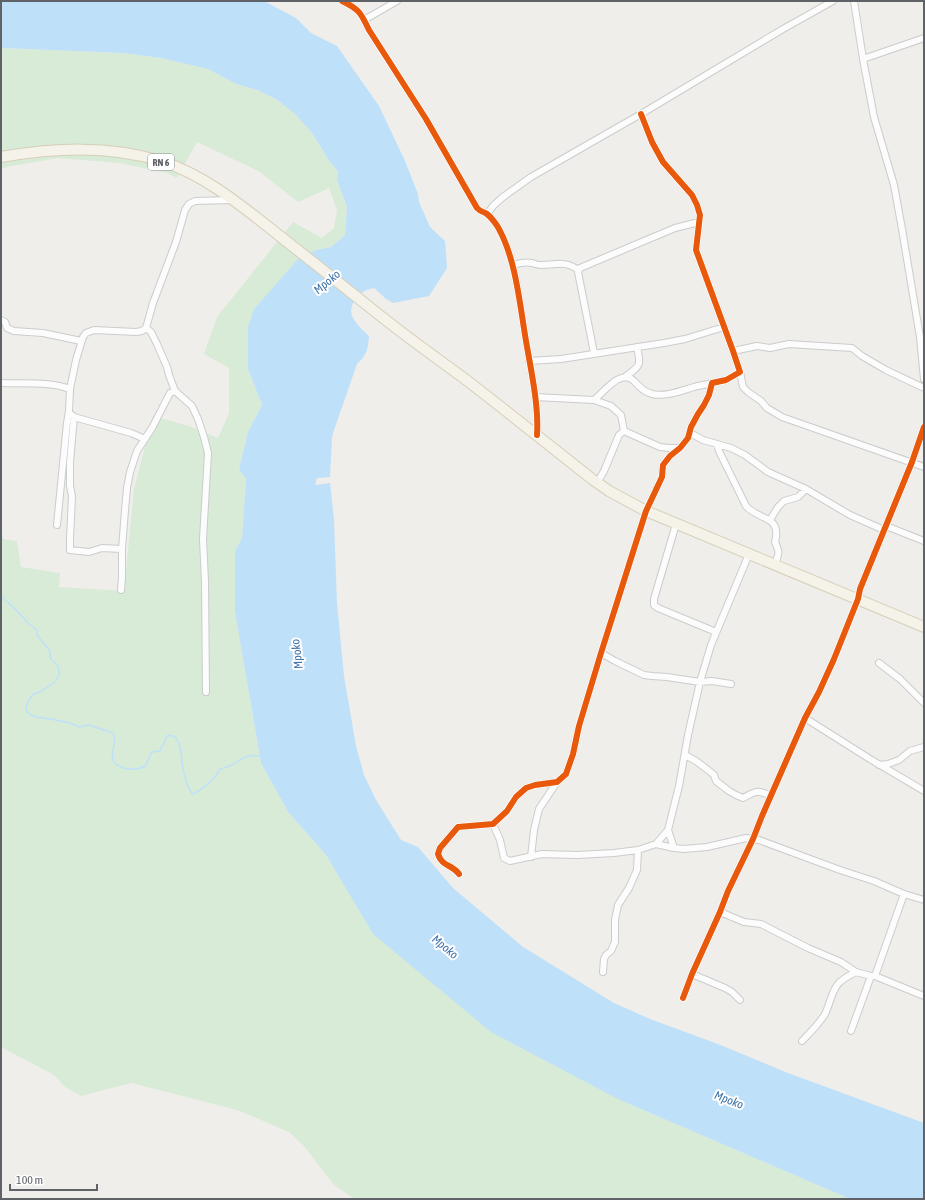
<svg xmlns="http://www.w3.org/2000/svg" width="925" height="1200" font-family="'Asap Condensed',sans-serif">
  <rect width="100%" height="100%" fill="#efeeea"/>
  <!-- green -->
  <path fill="#d8ebd6" d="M1 48 123 53 161 58 208 69 236 84 257 90 276 99 295 114 312 133 330 162 338 171 337 180 347 207 345 235 331 247 316 250 268 294 254 309 248 369 262 405 248 432 239 469 246 479 242 538 235 551V612L261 763 288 812 326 855 373 934 620 1100 850 1199H355L334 1185 303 1145 289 1132 242 1112 226 1107 131 1083 81 1096 65 1087 54 1075 1 1047V527L3 539 17 541 21 567 60 573 59 587 124 591 134 489 153 416 189 426 218 438 229 413V368L204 354 217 317 293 222 322 238 334 228 337 210 329 188 298 202 260 172 197 142 177 178 167 173 120 163 58 158 1 168Z"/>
  <!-- water -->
  <path fill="#bfe0f9" d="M1 1H264L296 18 311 33 337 46 379 106 405 161 418 194 419 202 430 227 445 241 447 268 429 296 393 303 386 299 374 288C364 290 362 292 356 299 343 314 359 326 369 336 368 349 367 355 357 364L333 433 332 438 330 477 317 478 315 485 330 483 334 519 337 603 344 676 356 746 364 775 376 800 401 840 418 847 453 888 523 947 614 1003 650 1019 718 1044 788 1073 924 1123V1199H850L620 1100 491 1032 373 934 326 855 288 812 261 763 235 612V551L242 538 246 479 239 469 248 432 262 405 248 369V327L254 309 299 258 316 250 331 247 345 235 347 207 337 180 338 171 330 162 312 133 295 114 276 99 257 90 236 84 208 69 161 58 123 53 1 48Z"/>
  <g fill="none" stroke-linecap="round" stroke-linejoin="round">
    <!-- stream -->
    <path stroke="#bfe0f9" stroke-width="1.5" d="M1 596 16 610 29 624 37 630V635L50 651V658L58 666 59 671V675L55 682 40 692 33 694 28 702 26 708 27 712 31 715 36 717 51 719 70 723 79 727 89 725 113 733C120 745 101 761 124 768 132 770 138 770 145 766L152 752 160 751 167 736C182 731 181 759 183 768 184 775 188 790 193 794 202 790 216 778 220 769 238 766 240 753 260 756"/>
    <!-- street casing -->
    <g stroke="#cbcccc" stroke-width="8">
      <path id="street" d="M342 1C359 9 361 13 369 30L426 119 477 208C482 213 483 211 487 214 491 217 497 225 499 229 516 260 520 306 526 341 531 370 539 406 537 435
        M854 1 863 59 874 117 894 185 902 229 920 337 924 379
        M364 20 397 1
        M863 59 924 38
        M487 214 493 206 503 197 531 177 641 114 783 29 833 1
        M513 265C519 263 526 262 532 263 535 264 538 265 541 265 558 265 563 260 579 270
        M1 320 5 322 7 328 14 331 43 333 81 341
        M146 328 151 332 157 344 167 367 169 375 175 391 192 406 198 419 204 437 208 453 203 539 205 582 206 692
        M733 351 757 346 770 348 789 344 852 348 862 356 886 370 924 388
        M594 353 578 272 580 268 675 228 699 222
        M529 361 561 359 664 343 685 339 724 327
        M740 372 743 387 748 392 761 401 767 408 782 417 924 467
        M625 377C641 365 641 366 637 347
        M1 383C23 384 50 381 70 389
        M535 397 594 400C604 392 621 368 634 381 639 387 644 392 652 394 666 397 680 391 694 387 700 385 706 385 712 383
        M594 400 611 406 621 415 624 431 660 447 669 448H679
        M72 415 74 417 131 433 145 439
        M74 417 70 462V486L72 496 70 538V550L89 552 102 548 122 549
        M690 433 703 440 731 448 745 455 768 472 806 489 850 515 884 530
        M717 444 719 451 746 506C759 521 782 515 775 542 780 553 779 553 775 564
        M597 483 604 471 619 435 624 431
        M770 520 778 507 784 501 798 497 806 489
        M676 524 654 599V605L658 608 716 632
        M57 525 67 423 69 411 70 389 76 360 83 337 86 333 94 330 136 332 142 331 146 328 153 303 176 242 185 210 189 204 195 201 232 200
        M886 526 924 541
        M121 590 122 578V549L125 510 127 488 130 472 137 451 152 428 170 393 175 391
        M601 653 615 661 644 675 652 676 667 677 700 682 712 681 731 684
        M879 663 900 679 924 703
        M805 718 870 759 924 791
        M685 755 696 761 708 770 714 775 716 781 729 791 736 795 743 798C757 791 756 789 771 796
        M879 765 888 764 899 760 910 751 924 747
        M493 824 500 840 504 858 510 861 542 854 577 855 614 853 638 850 656 844 674 848 684 849 707 847 746 838 759 840 840 870 874 881 904 894 924 900
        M656 844 668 830
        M674 848 668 830 679 786 688 735 700 682 711 645 749 554
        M531 857 534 830 539 809 557 782
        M459 874C452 864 442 867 438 854L440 848 458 827 493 824 507 811 516 797 526 788 535 785 557 782 566 774 573 754 579 726 601 653 646 511 662 477 663 465 670 456 680 448 688 438 691 427 698 414 704 405 709 395 712 383 726 380 740 372 733 351 696 250 700 215 697 205 692 195 663 162 652 142 641 114
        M720 912 744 922 761 924 808 948 841 962 856 972 871 976H875L924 996
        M603 972 604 959 606 955 611 951 615 942V920L618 905 629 888 637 870 638 850
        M692 974 725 988 732 992 740 1000
        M875 976 904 894
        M683 998 692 974 720 912 728 891 753 839 762 816 805 718 819 692 834 659 858 599 860 589 912 462 924 427
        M851 1031 871 976
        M802 1041C811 1032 819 1024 825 1014 830 1004 831 993 838 984 842 979 850 975 856 972"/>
    </g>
    <!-- primary casing -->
    <g stroke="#d7ceb8" stroke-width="12">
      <path id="primary" d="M1 157C55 148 107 145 161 161 202 174 237 202 271 229 296 249 322 269 348 290 372 309 395 328 420 346 435 357 450 368 465 379 508 412 550 446 592 479L609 491 646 511 924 627"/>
    </g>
    <!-- street -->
    <use href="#street" stroke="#fdfcfc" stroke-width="6"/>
    <!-- primary -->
    <use href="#primary" stroke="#f4f2e9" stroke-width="10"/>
    <!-- cycleway casing -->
    <g stroke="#fff" stroke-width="8">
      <path id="cycleway" d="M342 1C359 9 361 13 369 30L426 119 477 208C482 213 483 211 487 214 491 217 497 225 499 229 516 260 520 306 526 341 531 370 539 406 537 435
        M459 874C452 864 442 867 438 854L440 848 458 827 493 824 507 811 516 797 526 788 535 785 557 782 566 774 573 754 579 726 601 653 646 511 662 477 663 465 670 456 680 448 688 438 691 427 698 414 704 405 709 395 712 383 726 380 740 372 733 351 696 250 700 215 697 205 692 195 663 162 652 142 641 114
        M683 998 692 974 720 912 728 891 753 839 762 816 805 718 819 692 834 659 858 599 860 589 912 462 924 427"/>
    </g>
    <!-- cycleway -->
    <use href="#cycleway" stroke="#e8590c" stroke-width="6"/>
  </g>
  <g text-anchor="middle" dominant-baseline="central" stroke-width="4" stroke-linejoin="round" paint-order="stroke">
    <!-- shield labels -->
    <rect fill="#fff" stroke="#8f9295" stroke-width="1" x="148" y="154" width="26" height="16" rx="3"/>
    <g font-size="10" font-weight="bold" fill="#5f6368">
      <text x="161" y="162">RN 6</text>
    </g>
    <!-- water labels -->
    <g font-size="12" font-style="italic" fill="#4174aa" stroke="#fff">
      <text transform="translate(327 282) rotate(-40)">Mpoko</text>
      <text transform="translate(297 654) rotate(-97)">Mpoko</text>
      <text transform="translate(445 947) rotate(40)">Mpoko</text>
      <text transform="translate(729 1100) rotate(21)">Mpoko</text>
    </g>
  </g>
  <!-- border -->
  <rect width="925" height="1200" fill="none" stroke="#5f6368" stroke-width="4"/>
  <!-- scale -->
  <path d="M10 1184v6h87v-6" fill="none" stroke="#5f6368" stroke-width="2"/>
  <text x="16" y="1184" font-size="12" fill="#5f6368" stroke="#ffffff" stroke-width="3" paint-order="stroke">100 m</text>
</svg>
